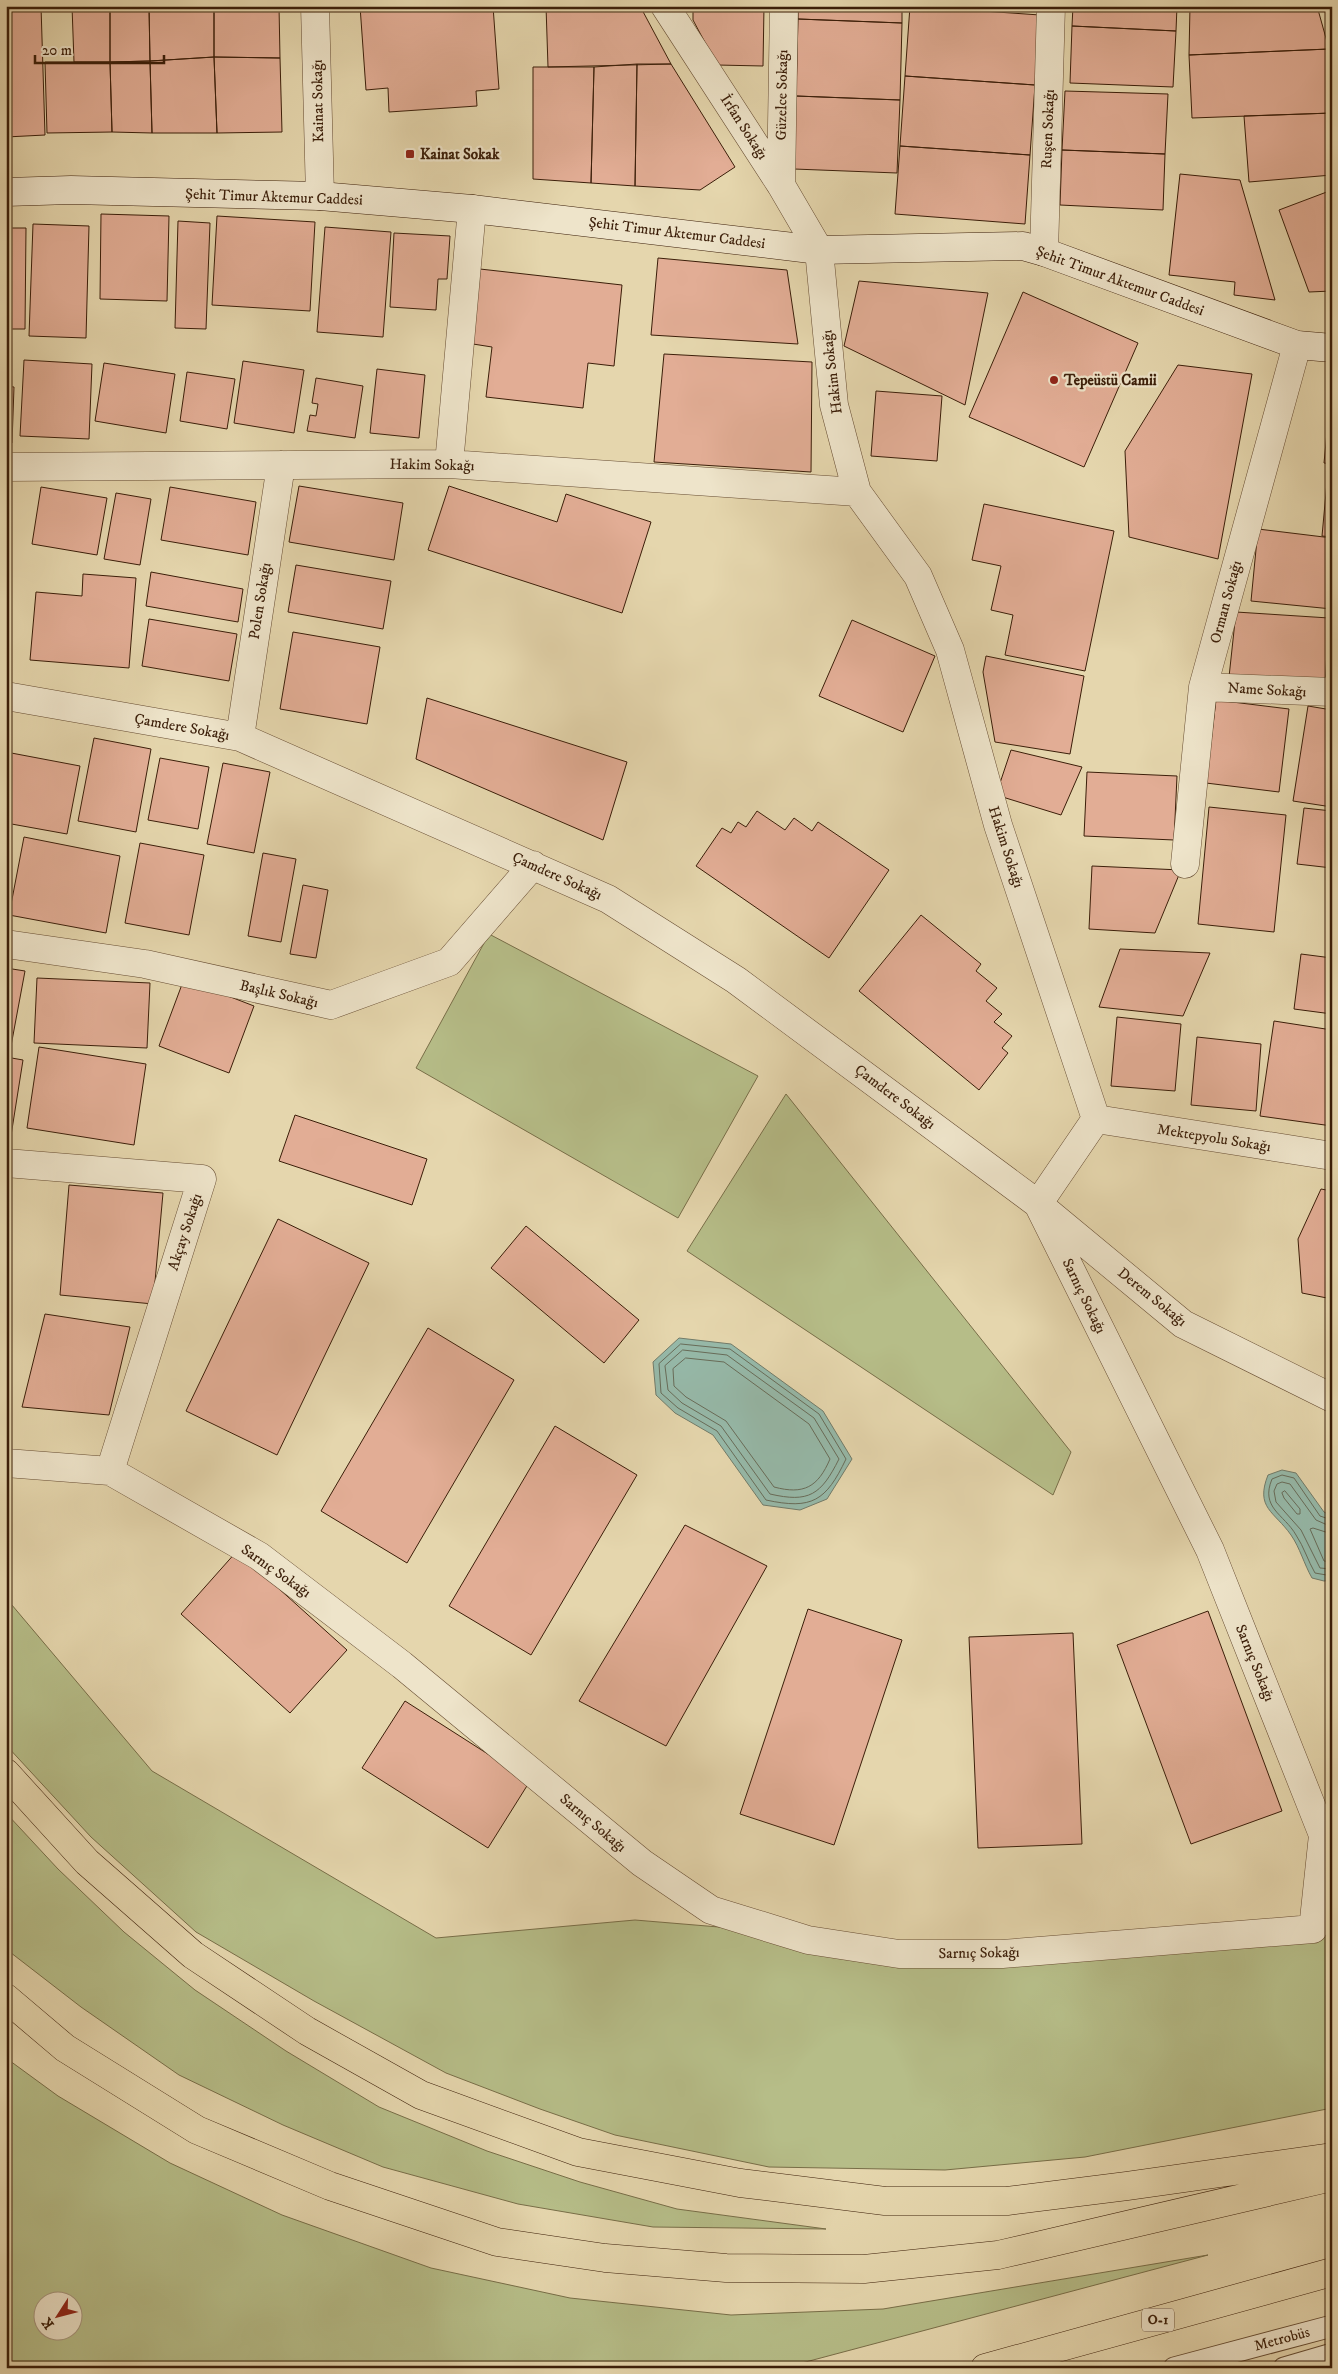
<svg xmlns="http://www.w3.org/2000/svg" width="1338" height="2374" font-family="'IM FELL DW Pica',serif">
  <rect width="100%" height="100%" fill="#e5d6ad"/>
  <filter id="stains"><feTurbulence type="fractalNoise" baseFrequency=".004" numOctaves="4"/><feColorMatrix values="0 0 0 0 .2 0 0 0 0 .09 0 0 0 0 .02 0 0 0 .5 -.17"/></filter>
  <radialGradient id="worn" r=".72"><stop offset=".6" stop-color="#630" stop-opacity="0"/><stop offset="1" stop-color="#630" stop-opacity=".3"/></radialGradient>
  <!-- green -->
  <path fill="#b6bd88" stroke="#786e48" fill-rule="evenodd" d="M489 934 758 1076 678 1218 416 1068Z
    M786 1094 1071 1452 1053 1495 687 1251Z
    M6 1598 152 1771 436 1938 635 1920 994 1950 1332 1926V2108L1085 2157 945 2170 769 2167 615 2135 540 2109 446 2073 314 2001 196 1932 91 1837 6 1745Z
    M6 1813 58 1869 124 1932 195 1990 286 2051 379 2107 487 2151 580 2182 677 2209 826 2229 653 2227 518 2204 383 2167 283 2125 179 2075 81 2007 6 1949Z
    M6 2058 58 2096 170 2163 282 2215 431 2268 570 2298 731 2315 883 2309 1208 2255 783 2368H6ZM42 2302H72V2332H42Z"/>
  <!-- water -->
  <path fill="#96b9a9" stroke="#727b69" d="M679 1338 731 1344 823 1411 852 1459 827 1499 800 1510 763 1505 713 1435 675 1413 656 1395 653 1362Z
    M1282 1470 1296 1473 1324 1512 1332 1516V1580L1324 1581 1312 1578C1304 1564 1300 1548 1291 1535 1274 1511 1255 1508 1268 1475Z"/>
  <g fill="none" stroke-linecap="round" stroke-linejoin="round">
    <!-- shore -->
    <path stroke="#686c59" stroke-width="1" d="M681 1344 730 1349 819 1414 846 1459C826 1501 812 1510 766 1500L717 1431 678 1408 661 1393 659 1364Z
      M683 1350 727 1355 814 1418 839 1459C821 1495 809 1503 770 1494L721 1426 682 1403 668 1390 665 1366Z
      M686 1358 724 1362 809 1424 830 1459C818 1487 804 1495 774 1487L726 1421 686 1397 674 1386 673 1369Z
      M1285 1491 1300 1509V1514H1297L1284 1498 1282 1493Z
      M1332 1520 1320 1516 1294 1478 1282 1475 1272 1479C1260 1508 1284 1514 1296 1535 1304 1547 1308 1561 1315 1573L1332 1576
      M1332 1527 1316 1520 1290 1484 1282 1482 1277 1484 1274 1491 1276 1502 1301 1530 1320 1568 1332 1569
      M1332 1534 1313 1528 1310 1529 1324 1561 1332 1562"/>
  </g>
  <!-- building -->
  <path fill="#e2ad95" stroke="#3b1e09" d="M6 6H41L45 135 6 137Z
    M72 6H110V62H74Z
    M110 6H149L150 61 110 62Z
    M149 6H214V57L150 61Z
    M214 6H279L280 58 214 57Z
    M360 6H493L499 89 476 91 477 106 389 112 388 88 366 90Z
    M546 6H640L671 64 548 67Z
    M693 6H764L763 66 717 65 693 20Z
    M798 6H902V23L798 19Z
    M910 6 1040 15 1035 85 905 76Z
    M1073 6H1177L1176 31 1072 26Z
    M1190 6H1317L1329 49 1189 55Z
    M798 19 902 23 900 100 796 96Z
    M1072 26 1176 31 1173 87 1070 83Z
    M1329 49 1332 58V113L1192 118 1189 55Z
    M214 57 280 58 282 132 217 133Z
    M214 57 217 133H152L150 61Z
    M150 61 152 133 112 132 110 62Z
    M45 62H110L112 132 47 133Z
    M637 64 635 186 591 183 594 67Z
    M637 64H671L735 167 700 190 635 186Z
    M533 67H594L591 183 533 179Z
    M905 76 1035 85 1030 155 900 146Z
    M1065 91 1168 94 1165 154 1062 150Z
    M796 96 900 100 897 173 794 169Z
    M1332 113V175L1249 182 1244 116Z
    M900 146 1030 155 1025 224 895 214Z
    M1062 150 1165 154 1163 210 1060 205Z
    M1180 174 1240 180 1275 300 1234 295 1235 282 1169 275Z
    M1332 190V291L1309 292 1279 210Z
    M101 214 169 216 167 301 100 299Z
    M217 216 315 222 310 311 212 305Z
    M178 221 210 223 206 329 175 328Z
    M33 224 89 226 86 338 29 336Z
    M325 227 391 232 383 337 317 332Z
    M6 228H26L25 329H6Z
    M394 233 450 236 447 279H438L436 310 390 307Z
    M658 258 787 270 798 344 651 335Z
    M480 269 622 285 614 366 588 363 583 408 486 397 492 347 473 344Z
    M859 281 988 293 965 405 844 346Z
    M1023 292 1138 343 1084 467 969 417Z
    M664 354 812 362 811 472 654 462Z
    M24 360 92 364 89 439 20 436Z
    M243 361 304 370 294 433 234 423Z
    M104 363 175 374 166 433 95 421Z
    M1178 365 1252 374 1218 559 1129 537 1125 451Z
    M377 369 425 375 419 438 370 433Z
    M187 372 235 379 227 429 180 421Z
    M316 378 363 386 355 438 307 431 310 415 316 416 318 404 312 403Z
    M1332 380V464L1324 463Z
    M6 386 14 387 12 443H6Z
    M876 391 942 396 937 461 871 456Z
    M1328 471 1332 472V537L1322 536Z
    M299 486 403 503 394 560 289 542Z
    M449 486 557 522 566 494 651 522 622 613 428 550Z
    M41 487 107 498 97 555 32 544Z
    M170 487 256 502 248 555 161 540Z
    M116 493 151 499 140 565 104 559Z
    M984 504 1114 531 1085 671 1005 655 1013 615 991 610 1001 566 972 560Z
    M1258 529 1332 538V609L1251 601Z
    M296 565 391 581 383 629 288 612Z
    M151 572 243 589 238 622 146 606Z
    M83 574 136 578 129 668 30 660 36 592 82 596Z
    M1236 612 1329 618 1325 684 1229 677Z
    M149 619 237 634 229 681 142 666Z
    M852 620 935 656 903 732 819 696Z
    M293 632 380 647 367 724 280 709Z
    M986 656 1084 676 1070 754 995 742 983 672Z
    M427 698 627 762 603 840 416 759Z
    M1216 700 1289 709 1279 792 1206 783Z
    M1308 706 1332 710V807L1293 801Z
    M94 738 151 749 136 832 78 821Z
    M1011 750 1082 767 1061 815 996 795Z
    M6 752 80 766 67 834 6 823Z
    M160 758 209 767 198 829 148 820Z
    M223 763 270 772 254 853 207 844Z
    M1087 772 1177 776 1174 840 1084 836Z
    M1209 807 1286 815 1274 932 1198 924Z
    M1304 808 1332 811V868L1297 864Z
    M757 811 785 830 794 818 812 831 818 822 889 870 829 958 696 866 722 828 731 833 738 822 746 827Z
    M24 837 120 856 106 933 9 915Z
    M140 843 204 855 189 935 125 923Z
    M263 853 296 859 281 942 248 936Z
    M1092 866 1181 870 1155 933 1089 929Z
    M303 885 328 890 316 958 290 954Z
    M921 915 981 964 976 971 997 988 986 1001 1002 1014 994 1022 1012 1036 1002 1048 1008 1053 979 1090 859 991Z
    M1120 949 1210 953 1183 1016 1099 1007Z
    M1301 954 1332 958V1014L1294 1009Z
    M6 968 25 971 11 1046H6Z
    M37 978 150 983 147 1048 34 1043Z
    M184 979 254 1006 229 1073 159 1046Z
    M1117 1017 1181 1024 1175 1091 1111 1086Z
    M1274 1021 1332 1030V1126L1260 1116Z
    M1197 1037 1261 1044 1256 1111 1191 1105Z
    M39 1047 146 1064 134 1145 27 1128Z
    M6 1057 23 1060 10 1142 6 1141Z
    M295 1115 427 1159 412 1205 279 1161Z
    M69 1185 163 1193 153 1304 60 1295Z
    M1321 1189 1332 1191V1299L1302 1293 1298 1239Z
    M278 1219 369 1263 277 1455 186 1411Z
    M526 1226 639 1320 604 1363 491 1268Z
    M45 1314 130 1327 109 1415 22 1407Z
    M428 1328 514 1380 407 1563 321 1511Z
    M555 1426 637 1475 531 1655 449 1606Z
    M685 1525 767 1566 666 1746 579 1701Z
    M237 1551 347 1650 290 1713 181 1614Z
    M808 1609 902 1640 834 1845 740 1814Z
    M1208 1611 1282 1811 1191 1844 1117 1645Z
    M1073 1633 1082 1844 978 1848 969 1637Z
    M405 1701 530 1781 488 1848 362 1768Z"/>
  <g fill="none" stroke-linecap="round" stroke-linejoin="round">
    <!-- lane casing -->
    <g stroke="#664c32" stroke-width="23">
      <path id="lane" d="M1174 2368 1332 2326
        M1284 2368 1332 2354"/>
    </g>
    <!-- street casing -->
    <g stroke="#664c32" stroke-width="29">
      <path id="street" d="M315 6 320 196
        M665 6 781 185 819 250 834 405 857 492 918 576 950 650 998 825 1096 1119 1038 1204
        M781 185 784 6
        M1044 252 1051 6
        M449 464 472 209
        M6 467 449 464 857 492
        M1203 687 1332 692
        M6 696 240 737 608 899 736 980 1038 1204 1183 1324 1332 1398
        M240 737 281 465
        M1185 864 1203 687 1297 345
        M6 944 145 964 331 1005 449 962 533 865
        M1096 1119 1332 1156
        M6 1163 202 1179 110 1471
        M6 1463 110 1471 259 1556 402 1665 642 1863 711 1910 808 1940 899 1954H1002L1313 1929 1323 1835 1210 1550 1038 1204"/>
    </g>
    <!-- secondary casing -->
    <g stroke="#3b1e09" stroke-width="29">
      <path id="secondary" d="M6 192 71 190 320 196 472 209 819 250 1023 246 1044 252 1297 345 1332 348"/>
    </g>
    <!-- highway casing -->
    <g stroke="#3b1e09" stroke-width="29">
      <path id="highway" d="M6 1773 87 1862 193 1955 307 2031 421 2095 578 2152 740 2183 885 2201H1007L1127 2186 1332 2157
        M6 1998 65 2048 197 2130 330 2186 497 2242 605 2258 726 2268 864 2269 998 2255 1332 2177
        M985 2368 1332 2272"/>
    </g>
    <!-- lane -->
    <use href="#lane" stroke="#eee4ca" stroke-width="21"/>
    <!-- street -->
    <use href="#street" stroke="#eee4ca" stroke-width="28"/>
    <!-- secondary -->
    <use href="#secondary" stroke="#eee4ca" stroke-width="28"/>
    <!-- highway -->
    <use href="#highway" stroke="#e5d6ad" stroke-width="28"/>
  </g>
  <!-- markers -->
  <g fill="#8f2418" stroke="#eee4ca" stroke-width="2">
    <rect x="405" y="149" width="10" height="10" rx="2.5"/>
    <circle cx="1054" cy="380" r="5"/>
  </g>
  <g text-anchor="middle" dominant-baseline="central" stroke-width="4.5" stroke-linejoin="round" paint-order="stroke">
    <!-- shield labels -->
    <rect fill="#eee4ca" stroke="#715943" stroke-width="1" x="1142" y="2308.5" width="32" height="23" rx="4"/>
    <g font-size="14" font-weight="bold" fill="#3b1e09">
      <text x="1158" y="2320">O-1</text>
    </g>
    <!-- street labels -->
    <g font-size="15" fill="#3b1e09" stroke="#eee4ca">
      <text transform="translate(782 95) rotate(-89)">Güzelce Sokağı</text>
      <text transform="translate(318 101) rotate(-91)">Kainat Sokağı</text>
      <text transform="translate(744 127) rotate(57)">İrfan Sokağı</text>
      <text transform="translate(1048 129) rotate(-88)">Ruşen Sokağı</text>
      <text transform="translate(274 197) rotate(2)">Şehit Timur Aktemur Caddesi</text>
      <text transform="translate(677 233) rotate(7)">Şehit Timur Aktemur Caddesi</text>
      <text transform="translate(1120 281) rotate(20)">Şehit Timur Aktemur Caddesi</text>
      <text transform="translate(832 372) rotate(-97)">Hakim Sokağı</text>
      <text transform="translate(432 465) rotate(1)">Hakim Sokağı</text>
      <text transform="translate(260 601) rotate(-81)">Polen Sokağı</text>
      <text transform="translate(1226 602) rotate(-75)">Orman Sokağı</text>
      <text transform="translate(1267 690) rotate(3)">Name Sokağı</text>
      <text transform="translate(182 727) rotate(10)">Çamdere Sokağı</text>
      <text transform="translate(1006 847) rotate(72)">Hakim Sokağı</text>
      <text transform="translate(557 876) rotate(24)">Çamdere Sokağı</text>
      <text transform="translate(279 994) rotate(13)">Başlık Sokağı</text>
      <text transform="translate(895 1097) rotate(37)">Çamdere Sokağı</text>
      <text transform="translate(1214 1138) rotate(9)">Mektepyolu Sokağı</text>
      <text transform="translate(185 1232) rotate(-72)">Akçay Sokağı</text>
      <text transform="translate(1084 1296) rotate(64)">Sarnıç Sokağı</text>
      <text transform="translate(1152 1297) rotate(39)">Derem Sokağı</text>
      <text transform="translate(276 1571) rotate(35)">Sarnıç Sokağı</text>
      <text transform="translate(1255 1663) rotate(68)">Sarnıç Sokağı</text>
      <text transform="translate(593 1823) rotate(40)">Sarnıç Sokağı</text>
      <text transform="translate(979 1953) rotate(-1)">Sarnıç Sokağı</text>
      <text transform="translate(1282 2339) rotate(-15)">Metrobüs</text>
    </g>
    <!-- poi labels -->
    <g font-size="15" font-weight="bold" fill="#3b1e09" stroke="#eee4ca" text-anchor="start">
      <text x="420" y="154">Kainat Sokak</text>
      <text x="1064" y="380">Tepeüstü Camii</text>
    </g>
  </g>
  <!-- margin -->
  <rect width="1338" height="2374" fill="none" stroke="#e5d6ad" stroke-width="25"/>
  <rect x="8" y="8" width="1323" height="2359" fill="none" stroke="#3b1e09" stroke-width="2.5"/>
  <rect x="12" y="12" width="1313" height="2349" fill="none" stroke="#3b1e09"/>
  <!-- north arrow -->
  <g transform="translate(58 2316) rotate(234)"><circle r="24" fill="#eee4ca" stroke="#a6957d"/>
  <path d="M0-4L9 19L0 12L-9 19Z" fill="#8f2418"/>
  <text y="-8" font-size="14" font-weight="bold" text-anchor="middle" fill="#3b1e09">K</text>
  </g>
  <!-- scale -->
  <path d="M35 55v8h129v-8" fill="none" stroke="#3b1e09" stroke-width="2.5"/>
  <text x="42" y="55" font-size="15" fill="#3b1e09" stroke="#eee4ca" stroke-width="4" paint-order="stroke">20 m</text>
  <rect width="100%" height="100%" filter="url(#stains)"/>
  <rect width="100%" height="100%" fill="url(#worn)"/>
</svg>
